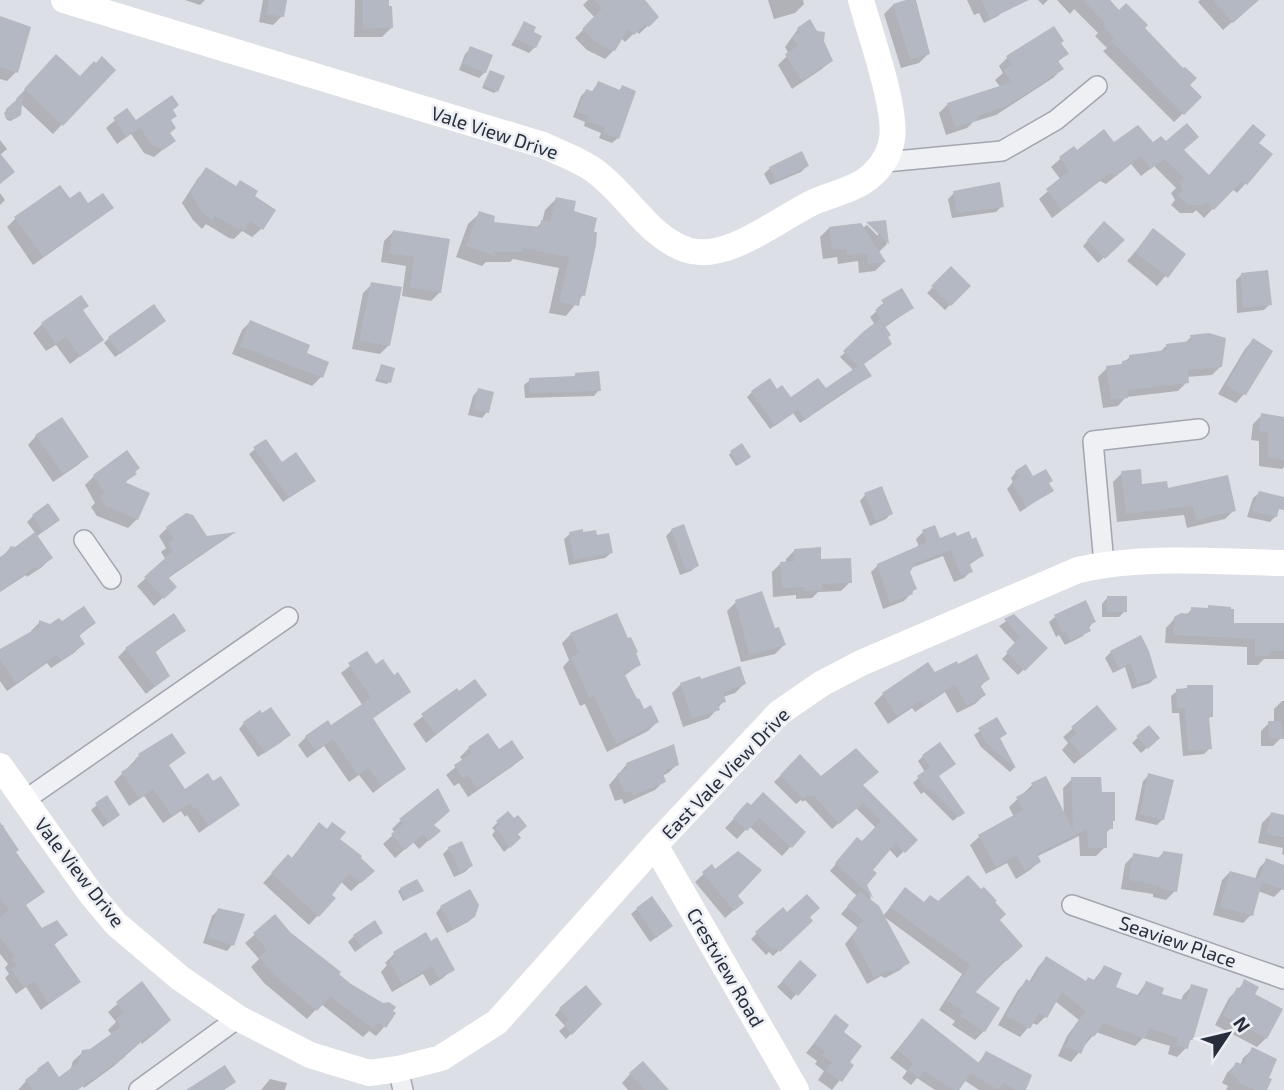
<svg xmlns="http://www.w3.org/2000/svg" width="1284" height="1090" font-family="'Exo 2',sans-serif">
  <rect width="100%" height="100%" fill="#dcdfe5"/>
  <!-- shadow -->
  <path fill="#0003" d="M185 0H205L200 5Z
    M263 0H285L282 16 273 25 259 22Z
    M355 0H387L391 28 382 37H354Z
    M588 0H642L657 17 639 34 636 31 625 42 621 38 614 50 605 59 587 50 575 38 595 18 583 5Z
    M768 0H803L804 4 795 13 774 19Z
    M914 0 928 54 919 63 901 68 884 14 893 5Z
    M967 0H1007L1009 5 998 16 984 23 979 13 974 15Z
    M1038 0H1048L1043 5Z
    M1057 0H1104L1142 29 1200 97 1174 122 1103 51 1107 48 1095 36 1098 33 1074 9 1070 14Z
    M1200 0H1257L1223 30 1198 2Z
    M0 17 16 72 7 81 0 79Z
    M525 23 532 33 535 47 529 53 511 45Z
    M798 29 822 42 831 60 822 69 792 89 778 65 789 54 785 47Z
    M1059 43 1066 53 1057 63 1062 69 1053 78 996 115 973 122 967 128 946 135 939 113 948 104 1001 88 995 80 1003 73 999 66 1008 57Z
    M471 48 485 72 479 78 459 70 465 54Z
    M57 57 79 78 113 70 53 134 20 103 16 117 11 121 7 120 4 113 18 101 16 99Z
    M490 72 497 91 494 93 482 88Z
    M598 83 619 91 622 87 618 138 612 143 599 138 601 133 584 126 585 122 573 117 581 96 586 91 591 93Z
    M127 110 135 123 171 111 168 134 173 141 154 157 144 153 131 134 117 144 106 128Z
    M0 140 7 149 0 155Z
    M1257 143 1271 155 1237 193 1232 189 1204 218 1196 210 1193 213H1180L1171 205 1175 200 1171 193 1176 188 1154 166 1141 176 1131 164 1106 184 1100 181 1052 218 1039 199 1061 180 1051 167 1060 159 1076 152 1114 144 1152 145 1182 150 1208 176Z
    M807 166 801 172 770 185 764 174 770 168Z
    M207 169 253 197 261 229 252 237 242 231 234 239 229 238 206 224 202 229 193 220 182 203 198 178Z
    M0 193 5 200 0 205Z
    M954 193 1002 206 996 212 952 218 948 199Z
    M556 199 572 212 583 295 566 316 549 313 559 268 513 259 510 262H486L482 266 456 257 468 224 480 213 491 224 536 228 542 222 545 210Z
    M69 201 111 207 102 216 33 265 7 227 16 218Z
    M884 222 887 244 878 253 884 262 875 271 859 273 858 261 838 264 837 257 823 259 820 237 829 228H863L868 224 867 225 878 236V231Z
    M1104 223 1122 240 1098 263 1083 246Z
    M1153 231 1183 255 1157 286 1127 261Z
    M393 232 448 241 440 292 431 301 402 296 406 266 381 262 384 241Z
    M951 269 968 286 945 310 927 293Z
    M1242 274 1270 304 1264 310 1237 313 1236 280Z
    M372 284 388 346 380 354 352 349 363 293Z
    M901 290 912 308 884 328 886 337 862 365 870 376 800 423 793 413 770 429 747 397 752 392 777 391 791 400 825 391 854 371 840 357 875 325 870 317 878 310 877 308Z
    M81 311 101 340 70 364 56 345 46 351 33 333 42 324Z
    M250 322 305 354 321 377 312 386 232 354 242 330Z
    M159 326 115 357 104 343 109 338Z
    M1191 337 1221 366 1212 375 1187 377V382L1178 391 1126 397 1118 406 1103 408 1098 377 1107 368 1119 366 1130 357 1159 353 1167 345 1184 344Z
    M1253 340 1244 394 1236 403 1218 394 1245 349Z
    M381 366 389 382 387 384 375 381Z
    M576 374 599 390 594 396 525 398 524 385 530 380 573 378Z
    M478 390 487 412 482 418 468 415 473 396Z
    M1262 415 1284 418V467L1282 469 1259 466V441L1251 440 1253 424Z
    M36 436 87 456 78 465 53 482 28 445Z
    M265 441 281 465 314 481 283 502 249 454Z
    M731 452 747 459 736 466 729 455Z
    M134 472 125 483 137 519 128 528 97 516 91 507 95 503 85 485 94 476Z
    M1016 472 1033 479 1051 491 1020 512 1007 489 1013 482 1011 478Z
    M1122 473 1141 486 1166 490 1234 510 1225 519 1187 528 1184 515 1117 522 1113 482Z
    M1259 493 1276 516 1270 522 1247 517 1253 498Z
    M865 495 891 513 886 519 870 526 860 501Z
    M33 516 52 525 36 537 51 558 42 567 27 577 26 575 0 592V559L10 548H15L36 534 27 522Z
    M167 528 206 538 231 535 167 579 166 595 154 606 137 586 166 560 161 552 166 548 159 536Z
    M672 530 697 566 691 571 680 575 666 536Z
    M923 532 939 541 956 538 982 556 969 565 971 571 964 578 954 582 943 556 911 568 909 572 915 589 904 601 883 609 871 572 878 565 919 547 916 539Z
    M570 534 611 553 605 558 569 565 564 539Z
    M795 550 820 561 850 582 841 591 818 592 812 598 796 599V595L773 597 772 572 781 563H786V559Z
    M1107 598 1125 611 1119 617H1102V604Z
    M736 602 773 631 784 645 775 654 741 662 727 611Z
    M1192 609 1207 610 1232 624 1284 625V659H1264L1258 665H1247V647L1165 643 1166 628 1175 618 1186 615Z
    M1014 616 1046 648 1018 675 1002 659 1016 644 999 626Z
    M1055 617 1094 621 1083 636 1065 645 1059 635 1056 637 1049 622Z
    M40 622 50 626 94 623 78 637 83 644 74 653 51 668 47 663 7 691 0 681V652L31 634V631Z
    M184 631 154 653 168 676 146 694 118 657 126 649Z
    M571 634 634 654 639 665 624 676 644 711 657 722 648 731 607 752 585 704 580 706 563 667 569 660 562 643Z
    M1140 637 1155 678 1150 683 1132 689 1125 667 1113 673 1105 658 1111 652Z
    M366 653 375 666 409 692 372 719 403 769 373 793 359 775 349 782 324 746 307 758 298 745 306 737 330 727 363 706 341 673Z
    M958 666 988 679 980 687 984 695 975 704 957 713 945 692 915 712 912 708 888 724 874 703 883 694Z
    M700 681 744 684 735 693 723 697 724 701 709 718 683 727 672 693 681 684Z
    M1188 687 1211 716 1208 720 1210 748 1204 754 1183 756 1179 713H1172L1171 696 1177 691 1184 690Z
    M457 690 459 693 485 695 426 743 413 724Z
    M1282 701H1284V739L1281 738 1273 746H1261V731L1269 723H1274V709Z
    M1097 707 1105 738 1074 764 1062 750 1068 743 1063 737Z
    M262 715 283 741 258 757 239 729 244 723Z
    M997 719 1005 734 999 739 1015 767 1010 772 981 747 974 735Z
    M1149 727 1158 738 1141 753 1132 743Z
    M469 748 499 751 522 757 513 766 468 797 459 783 454 786 446 775 463 761 460 757Z
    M183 753 168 766 184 792 213 784 238 804 199 833 187 815 185 817 181 811 163 823 144 796 129 806 114 782 139 756Z
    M923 756 963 812 953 821 924 792 921 794 913 783 925 772 918 761Z
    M800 757 821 778 861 786 915 840 897 858 889 849 871 870 865 885 871 898 869 900 907 963 900 970 885 978 881 976 867 984 845 944 858 928 841 914 857 896 830 871 851 846 862 843 876 828 856 808 832 829 805 800 803 802 801 800 796 804 774 782Z
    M627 764H678L668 773 662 776 664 781 655 790 624 804 622 799 615 801 609 785Z
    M1149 775 1163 819 1157 825 1135 820 1143 781Z
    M1072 779 1100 794 1111 823V828L1105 834V847L1096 856H1080L1079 836 1036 857 1039 862 1030 870 1016 879 1007 863 986 874 970 845 979 837 1014 817 1009 807 1032 785 1064 817 1063 788Z
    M97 805 112 820 103 827 91 810Z
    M747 805 803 833 782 856 749 826 737 839 725 828Z
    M1271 814 1284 817V855L1282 854 1283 848 1258 843 1262 823Z
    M401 820 433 825 429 840 419 849 413 842 395 858 383 844 395 833 392 829Z
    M498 822 516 834 513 844 504 852 492 835 495 831 492 828Z
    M0 825H3L14 853 42 892 25 906 41 930 65 935 53 946 78 982 41 1010 26 987 16 994 5 978 9 974 5 968 8 964 0 954Z
    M319 825 338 839 364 879 351 891 340 881 330 895 334 898 309 925 263 883 279 866 291 859Z
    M449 848 471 866 465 872 454 877 443 854Z
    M1163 853 1175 891 1166 900 1153 897V894L1121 889 1125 864 1134 855 1157 859Z
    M1267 860 1284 866 1282 889 1274 897 1258 891 1251 915 1243 923 1213 915 1222 880 1230 872 1255 879 1259 868Z
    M711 867 742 903 725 918 695 882Z
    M401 889 419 892 403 901 398 891Z
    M905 889 924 903 993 902 998 921 1021 946 973 993 998 1009 984 1031 975 1040 952 1025 955 1021 939 1010 962 974 883 916Z
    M441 907 474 916 468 922 447 933 436 913Z
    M637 909 665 931 650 942 631 914Z
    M218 910 232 945 227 951 203 943 212 916Z
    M782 910 787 915 807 917 811 921 773 956 769 952 766 955 751 939Z
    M275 917 288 933 337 974 384 1027 376 1036 369 1031 363 1037 321 1004 307 1019 264 983 251 967 259 959 245 943Z
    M381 933 355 952 348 942 354 936Z
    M394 954 452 969 443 978 430 986 423 974 392 992 381 972 387 965 385 963Z
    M1046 958 1085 982 1093 981 1104 967 1113 988 1136 997 1146 983 1160 995 1181 1001 1183 995 1192 986 1191 1039 1186 1048 1177 1057 1168 1054 1170 1046 1143 1038 1135 1046 1096 1032 1071 1062 1058 1056 1067 1036 1079 1020 1055 1001 1046 1016 1037 1025 1032 1023 1020 1037 998 1025 1018 990 1026 981 1029 982 1038 967Z
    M795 968 814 975 791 1000 777 987Z
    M1245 982 1253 995 1266 1038 1257 1047 1215 1025 1229 998Z
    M142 983 160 1029 142 1044 141 1042 114 1066 84 1088 83 1086 77 1090H18L26 1081 59 1079 70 1071 73 1061 83 1052 91 1051 112 1035 108 1030 116 1022 108 1012Z
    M600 1004 566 1039 559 1031 565 1026 555 1015 560 1009Z
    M835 1017 841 1033 848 1063 852 1065 832 1090 818 1080 824 1071 815 1064 817 1061 806 1053Z
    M922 1020 977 1064 987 1053 1024 1090H979L964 1080 956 1090H935L917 1078 911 1085 902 1078 907 1071 890 1058Z
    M1252 1050 1265 1090H1226L1228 1086 1222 1083 1227 1073 1236 1064 1240 1066 1243 1058Z
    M630 1074 668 1090H628L622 1083Z
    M270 1079 287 1083 285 1090H261Z"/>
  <!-- building -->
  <path fill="#b4b8c2" d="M269 0H287L284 17 267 14Z
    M363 0H389V6H392L393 28 363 29Z
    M594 0H645L659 17 649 27 646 24 634 35 628 29 615 51 611 49 610 50 595 42 582 29 602 8Z
    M906 0H916L930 54 910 60 893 4Z
    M981 0H1029L990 19Z
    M1083 0H1110L1119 10 1126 3 1148 25 1145 28 1183 68 1185 67 1197 78 1190 85 1202 97 1184 115 1111 41 1114 38 1103 26 1105 23Z
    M1213 0H1259L1233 23Z
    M0 16 31 27 18 73 0 67Z
    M810 19 817 31 825 32 824 41 833 61 802 81 785 54 798 46 792 37 800 32 797 28Z
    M524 21 536 27 534 32 542 36 536 48 515 39Z
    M1054 26 1064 41 1061 43 1069 54 1058 61 1064 69 1007 106 977 116 978 120 955 127 947 103 1012 82 1003 70 1012 64 1006 56Z
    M470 46 493 55 486 73 463 64Z
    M56 54 80 76 94 61 96 63 102 56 116 70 63 126 24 89Z
    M490 70 505 76 498 92 483 85Z
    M598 81 620 90 622 85 636 91 619 139 603 133 605 128 587 121 589 116 577 112 586 89 594 92Z
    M23 94 21 115 15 119 5 118 6 109Z
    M172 95 179 105 173 110 177 116 171 120 176 128 170 133 176 141 163 150 152 145 140 128 126 137 113 118 127 108 136 120Z
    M1187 123 1199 137 1184 150 1209 175 1253 124 1266 135 1259 143 1273 154 1247 185 1242 181 1214 210 1206 202 1203 205H1189L1178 195 1183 190 1179 183 1184 178 1164 159 1151 169 1141 156 1116 176 1110 173 1062 210 1046 189 1069 171 1059 157 1074 146 1077 150 1104 129 1114 142 1138 125 1153 142 1161 136 1166 141Z
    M802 151 809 166 776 181 769 167Z
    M0 153 15 172 0 184Z
    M206 167 236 186 240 180 258 191 255 196 276 210 263 230 250 221 244 231 240 228 239 230 215 216 212 221 201 211 190 192Z
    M1000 182 1004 207 957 213 953 191Z
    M60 185 70 198 80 191 88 203 103 193 114 208 43 257 14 217Z
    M556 197 576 201 574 211 597 218 594 232H597L596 245 585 296 581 295 579 306 559 302 569 257 523 248V252H495V256L466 246 479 211 495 216 494 222 540 227 541 220 550 222Z
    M886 220 889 244 866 222Z
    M1104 221 1125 240 1105 259 1087 240Z
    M861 223 879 251 886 262 868 264 867 253 847 255 846 249 832 250 829 227Z
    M1153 228 1186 254 1168 278 1135 252Z
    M393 230 450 239 441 293 410 288 414 257 389 253Z
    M951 266 971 286 951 306 931 286Z
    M1268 270 1272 305 1243 308 1241 273Z
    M371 282 402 287 390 346 359 341Z
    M902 288 914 308 885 326 875 310 884 304 881 300Z
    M81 295 89 306 83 310 104 340 80 357 66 337 56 344 41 323Z
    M154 304 166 321 120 354 108 337Z
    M880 319 891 335 888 337 892 344 864 364 872 376 842 393 805 420 798 410 775 426 751 391 770 378 777 389 782 385 791 397 818 378 826 388 858 366 843 351 864 331Z
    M250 320 310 345 307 353 329 362 323 378 240 346Z
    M1209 333 1226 338 1222 367 1188 370 1189 383 1127 390 1128 398 1111 400 1106 366 1122 364V361L1129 360V355L1167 350 1166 344 1191 341 1190 335Z
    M1253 338 1273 351 1246 395 1241 394 1226 385Z
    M381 364 395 368 391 383 377 379Z
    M599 371 601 391 530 393 529 378 576 376 575 373Z
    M478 388 494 392 489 413 473 410Z
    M1261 413 1284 417V460L1268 458V432L1259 431Z
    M62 417 89 457 63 474 35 435Z
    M266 439 282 462 296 452 316 481 289 498 253 447Z
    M742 443 751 457 739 465 730 451Z
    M127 450 140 468 135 472 137 474 125 482 150 493 138 520 109 507 107 508 99 497 104 493 93 475Z
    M1026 464 1033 476 1046 469 1053 481 1049 483 1054 491 1026 507 1012 482 1019 477 1015 471Z
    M1141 469 1142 484 1167 481 1168 488 1228 475 1236 511 1196 520 1193 506 1126 514 1121 471Z
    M882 486 893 514 876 521 864 493Z
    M1259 491 1284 497V510L1279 509 1277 517 1251 511Z
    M48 503 60 520 43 532 32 515Z
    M186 513 193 515 207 536 236 532 168 577 177 587 164 599 144 577 173 551 168 543 174 539 166 527Z
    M684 524 699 566 686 571 671 529Z
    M935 525 940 538 955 532 957 536 969 531 972 539 976 537 984 556 969 562 973 572 961 576 951 550 916 563 910 572 917 589 912 591 913 594 890 603 877 564 927 542 922 530Z
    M583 529V532L596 530 597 535 609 533 613 553 574 560 569 532Z
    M35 532 53 558 37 569 35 567 0 592V557L9 551 10 546 15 547Z
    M821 547V559L851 558 852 583 822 584V590L805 591 804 587 782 588 780 562 794 561V549Z
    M762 591 775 628 779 627 786 645 749 655 735 600Z
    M1107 596H1127V612H1107Z
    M1086 600 1096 622 1088 625 1091 631 1070 641 1065 631 1063 634 1054 615Z
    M1208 605 1231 607V609H1234V623H1284V651H1269V656H1255V639L1173 635 1174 617 1181 613 1191 614V607L1208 608Z
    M84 606 96 623 79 635 85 644 61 661 57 655 16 683 0 660V649L39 627V620L50 624 59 618 62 621Z
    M174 613 186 631 155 651 170 676 155 687 125 648Z
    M617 613 628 638 631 637 638 652 636 653 641 665 624 673 637 699 639 698 644 709 651 705 659 722 616 744 594 696 589 698 571 657 579 653 570 633Z
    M1014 614 1048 648 1025 671 1006 652 1020 637 1004 619Z
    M1141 635 1149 651 1157 678 1137 684 1131 663 1119 669 1110 651Z
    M367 651 376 664 383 659 394 675 398 672 411 692 373 718 406 769 382 786 368 768 358 775 333 739 316 751 305 736 328 720 331 725 371 698 348 663Z
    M977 654 990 679 980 685 986 695 967 706 955 684 924 705 922 700 897 716 882 693 928 662 935 672 957 661 958 664Z
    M740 666 746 684 723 692 726 702 718 704 720 710 692 719 680 683 700 676 701 679Z
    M475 679 487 695 436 735 421 714 457 688 459 691Z
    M1187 685H1213V717H1209L1212 749 1188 751 1185 708H1177L1176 689 1187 688Z
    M1097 705 1117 729 1083 757 1069 740 1077 734 1071 727Z
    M271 707 291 735 265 753 243 722 260 710 262 713Z
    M997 717 1007 734 1000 738 1016 768 986 743 978 728Z
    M1268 721H1282L1283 739H1269Z
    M1149 725 1160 738 1148 749 1136 736Z
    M172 733 186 753 169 765 185 789 208 773 213 781 221 776 240 805 209 826 196 808 194 809 190 803 172 816 153 789 139 798 121 772 137 762 135 759 139 756 138 754Z
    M488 733 499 749 512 740 524 758 477 789 468 775 463 779 454 765 472 753 468 747Z
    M940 742 956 764 939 776 965 813 959 817 930 788 926 790 917 776 930 767 922 755Z
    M674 744 679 765 666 770 667 772 663 773 666 782 633 796 631 791 624 793 617 774 628 768 626 763Z
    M856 748 879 772 863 785 918 840 905 853 896 843 873 870 877 873 867 885 873 898 835 863 857 837 862 841 881 821 863 803 839 824 813 795 811 797 808 795 803 799 780 775 800 754 821 776Z
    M1148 773 1174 780 1164 820 1140 814Z
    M1046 776 1073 830 1071 777H1101L1102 792H1115V821H1113V829H1107V848H1088L1087 829 1037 854 1041 862 1025 871 1016 855 996 867 978 835 1023 810 1016 797 1033 788 1031 783Z
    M438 788 450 811 434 825 441 831 429 841 423 834 405 850 391 834 404 823 399 819Z
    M763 792 806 832 792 848 759 818 747 831 733 818 747 802 751 805Z
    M107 795 120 815 109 823 95 803Z
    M508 811 514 818 518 815 527 826 518 834 521 838 510 848 496 828 500 825 496 821Z
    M1271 812 1284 815V837L1266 834Z
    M0 822 19 850 16 852 45 892 26 905 42 928 57 920 68 935 54 944 81 982 49 1004 34 981 24 988 11 969 16 966 11 959 15 956 0 937V917L9 910 0 898Z
    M319 822 327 829 332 822 346 832 340 839 362 856 361 858 375 871 361 883 349 873 332 895 336 898 319 917 271 873 288 854 292 858Z
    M462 841 473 866 460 872 448 847Z
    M738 851 762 870 738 896 744 903 734 911 702 872 712 864 715 869Z
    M1163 851 1183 854 1177 892 1161 889V886L1129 880 1133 853 1161 858Z
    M1266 858 1284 865V890L1262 882 1253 916 1220 907 1230 871 1259 879Z
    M968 875 981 889 984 887 997 901 995 902 1006 914 1000 920 1023 946 1007 961 1005 959 976 992 1000 1008 985 1032 960 1016 963 1011 947 1001 970 965 890 907 905 887 924 902 930 895 938 901Z
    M417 879 424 891 405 900 400 888Z
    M470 889 479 905 475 917 453 929 440 906Z
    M860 891 879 906 910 963 893 972 889 970 874 978 852 936 863 920 847 906Z
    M807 894 820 908 810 917 813 921 780 952 776 948 773 950 755 932 783 907 787 912Z
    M652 896 673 926 656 938 636 908Z
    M218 908 245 914 234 946 208 937Z
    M275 914 290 932 341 972 339 974 351 984 383 1003 389 1002 396 1007 393 1011 396 1013 386 1028 378 1023 373 1029 330 996 317 1011 273 974 259 957 267 950 253 933Z
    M375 920 383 933 361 947 353 935Z
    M426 932 431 941 437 937 455 970 439 979 432 966 402 984 389 961 396 957 393 952Z
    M1046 956 1086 981 1088 977 1096 981 1104 965 1122 973 1116 987 1140 996 1146 981 1164 988 1162 994 1186 1001 1191 984 1208 989 1193 1040H1190L1188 1049 1176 1045 1178 1038 1149 1028 1145 1039 1104 1023 1094 1037 1090 1034 1081 1054 1066 1047 1075 1025 1086 1011 1062 992 1047 1018 1039 1013 1030 1029 1006 1016 1026 979 1032 982Z
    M800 960 817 975 798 996 782 981Z
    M1244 979 1259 987 1255 994 1283 1009 1267 1039 1223 1015 1237 987 1240 989Z
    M142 981 171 1020 152 1036 150 1034 124 1056 125 1057 77 1090H33L25 1080 38 1070 37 1069 48 1061 59 1077 78 1063 82 1050 90 1049 121 1027 115 1019 124 1013 116 1002Z
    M586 985 602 1004 572 1035 564 1025 569 1020 559 1008Z
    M835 1014 849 1025 844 1032 862 1046 850 1062 854 1065 842 1082 826 1071 832 1062 822 1055 825 1051 814 1043Z
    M922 1018 979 1063 986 1051 1032 1075 1026 1090H1015L1004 1083 998 1090 971 1073 959 1090H953L925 1071 919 1078 908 1070 913 1063 897 1050Z
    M1252 1047 1277 1059 1269 1078 1272 1079 1267 1090H1255L1236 1082 1238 1078 1230 1074 1236 1062 1244 1065Z
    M643 1061 669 1090H645L629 1073Z
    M225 1065 236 1082 224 1090H186Z"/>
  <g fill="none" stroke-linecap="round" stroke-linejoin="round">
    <!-- street casing -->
    <g stroke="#a2a6af" stroke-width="22">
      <path id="street" d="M885 162 1002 151 1056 120 1097 86
        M84 540 111 579
        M1104 564 1093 441 1199 429
        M25 800 288 617
        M1072 905 1284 979
        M398 1069 403 1090
        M139 1090 238 1018"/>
    </g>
    <!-- street -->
    <use href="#street" stroke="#eff0f4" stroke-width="19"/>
    <!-- secondary -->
    <path stroke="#fff" stroke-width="26" d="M64 0 543 145C560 153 580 160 595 171 629 196 647 236 687 250 727 263 779 218 814 202 830 195 848 191 863 182 878 172 889 157 892 139 897 108 870 34 861 0
      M0 766 91 894 116 924 180 978 238 1018 310 1055 369 1073 398 1069 441 1058 497 1022 655 845 779 713 821 684 861 663 1078 570C1145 555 1216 562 1284 563
      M655 845 796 1090"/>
  </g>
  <g text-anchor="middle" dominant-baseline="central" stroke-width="5" stroke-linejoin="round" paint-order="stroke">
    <!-- street labels -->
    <g font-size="19" fill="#272d3b" stroke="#ebeef3">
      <text transform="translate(495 132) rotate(18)">Vale View Drive</text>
      <text transform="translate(725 773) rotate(-46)">East Vale View Drive</text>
      <text transform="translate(80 872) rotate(52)">Vale View Drive</text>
      <text transform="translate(1178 941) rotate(19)">Seaview Place</text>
      <text transform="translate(726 967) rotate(60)">Crestview Road</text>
    </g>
  </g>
  <!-- north arrow -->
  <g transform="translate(1228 1034) rotate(55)" stroke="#ebeef3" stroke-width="5" paint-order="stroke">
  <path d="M0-5L12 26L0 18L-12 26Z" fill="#272d3b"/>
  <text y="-10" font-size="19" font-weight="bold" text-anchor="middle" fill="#272d3b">N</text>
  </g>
</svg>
